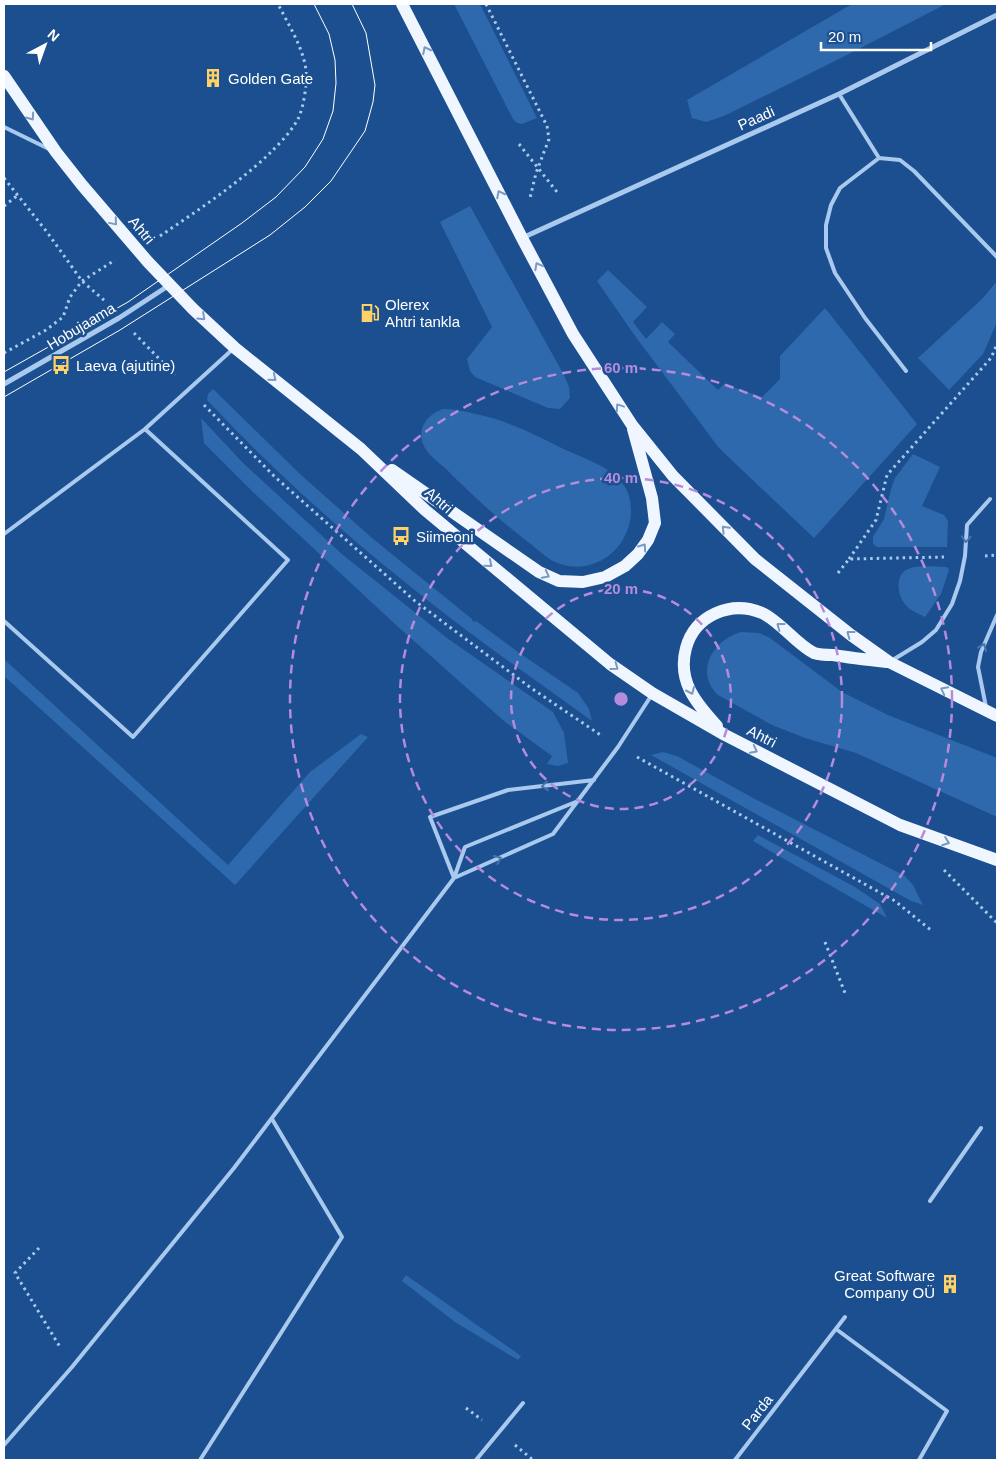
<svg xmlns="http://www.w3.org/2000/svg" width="1001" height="1464" font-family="Helvetica,sans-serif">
  <rect width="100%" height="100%" fill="#1b4f8f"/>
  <!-- green -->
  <path fill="#2e69ad" d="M454 4H480L537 118 522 124 517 123 513 119Z
    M852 4H946L843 57 724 116 706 122 692 118 687 100Z
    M470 206 564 375 569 387 570 398 560 409 548 408 475 377 470 371 467 359 492 327 440 222Z
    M608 270 647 307 633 322 646 339 662 322 675 334 668 342 718 390 724 384 762 397 780 379V356L825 308 917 424 814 538 719 448 635 336 597 281Z
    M997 281V322L983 354 949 390 918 358 983 298Z
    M213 389 300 474 372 538 472 619 473 622 476 621 518 652 578 693 589 709 592 721C529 676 466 632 406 583 336 527 269 466 207 400L208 394Z
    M443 409C455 409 468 412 480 415 509 421 542 438 568 451 580 456 592 461 603 467 611 472 620 479 625 487 630 495 631 504 631 513 629 552 589 579 553 561 544 556 536 548 528 542 499 520 472 495 446 469 438 462 427 454 423 444 417 427 428 414 443 409Z
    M201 418 242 462 343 555 447 638 553 712 564 733 568 763 558 766 547 764 552 756 504 721 396 625 255 494 204 443Z
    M913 454 940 467 922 506 944 515 948 521 947 547H877L873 544V537L884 519 891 489 895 478Z
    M947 567 949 570 941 594 925 617C919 614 909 610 905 604 896 594 895 571 911 568 922 565 936 567 947 567Z
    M741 632 759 633 770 638 842 692 888 715 997 758V817L856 753 805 738 772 725 718 695C694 672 713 640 741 632Z
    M4 659 228 865 310 772 361 734 368 737 235 885 4 676Z
    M663 752 677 756 755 799 905 876 913 885 923 905 911 901 651 755Z
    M758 835 855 887 880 904 887 918 753 841Z
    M406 1275 521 1356 518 1360 455 1322 402 1281Z"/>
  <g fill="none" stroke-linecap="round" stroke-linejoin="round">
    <!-- path -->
    <path stroke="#a9c9ee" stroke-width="3" stroke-dasharray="2.5 4" stroke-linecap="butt" d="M486 4 547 126 549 139 536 173 530 198
      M519 144 557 192
      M4 178 47 232 82 281 105 301
      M4 206 18 195
      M160 236C197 211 236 185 269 154 279 144 291 132 298 119 304 106 307 85 306 70 303 47 288 24 278 4
      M134 333 175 375
      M4 353 46 330 63 317 70 297 82 281 115 260
      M204 405 275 477 415 601 531 688 602 736
      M985 556 997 555
      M849 559 876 520 887 475 991 358 997 344
      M838 573 849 559 944 557
      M637 757 895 901 932 931
      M944 870 997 923
      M825 942 845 993
      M39 1248 15 1273 60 1347
      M466 1408 482 1420
      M515 1445 533 1460"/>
    <!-- service -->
    <path stroke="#a9c9ee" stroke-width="4" d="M839 94 879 158 900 160 914 171 997 257
      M4 127 49 149
      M879 158 840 188 831 205 826 225V248L835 273 865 318 906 371
      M4 534 145 429 233 349
      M4 621 133 737 288 560 145 429
      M891 661 922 642 936 630 952 604 960 581 965 556 967 525 990 499
      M986 707 978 667 981 652 997 615
      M454 878 553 834 618 747 651 696
      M454 878 465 847 578 801
      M930 1201 981 1128
      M836 1329 947 1411 919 1460
      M4 1445 72 1367 234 1168 454 878 430 817 508 790 594 780
      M200 1460 342 1237 272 1119
      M735 1460 845 1317"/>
    <!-- minor -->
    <path stroke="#a9c9ee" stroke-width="5" d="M522 238 839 94 997 15
      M4 384 119 318 168 286"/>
    <!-- primary -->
    <path stroke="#f0f6ff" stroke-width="12" d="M402 4 522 238 573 334 632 425 673 476 755 559 851 635 889 662 997 716
      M4 76 56 152 82 185 148 262 193 309 235 348 361 449 425 510 610 664 652 693 725 735 900 825 997 860
      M392 470 539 572 559 581 583 582 605 577 625 566 638 554 648 540 655 523 652 498 633 429
      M717 726C696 703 677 681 686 648 695 615 731 600 762 613 780 621 797 645 814 653 820 655 828 655 833 655 851 658 869 660 887 662"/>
    <!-- tram -->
    <path stroke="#fff" stroke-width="1" d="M4 372 128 302 242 223 276 197 305 167 323 139 333 111 336 83 335 60 329 34 314 4
      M4 397 120 330 270 235 305 207 331 181 365 131 373 102 375 85 366 33 352 4"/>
    <!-- service-bridge -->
    <path stroke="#a9c9ee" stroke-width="4" d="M476 1460 523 1403"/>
  </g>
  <!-- one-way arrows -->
  <defs><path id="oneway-chevron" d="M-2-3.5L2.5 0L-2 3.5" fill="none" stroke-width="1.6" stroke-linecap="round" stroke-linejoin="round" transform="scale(1.25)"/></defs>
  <g stroke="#7b9ac1">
    <use href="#oneway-chevron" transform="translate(426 50) rotate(-117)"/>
    <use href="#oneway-chevron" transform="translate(31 117) rotate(55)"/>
    <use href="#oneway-chevron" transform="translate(500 194) rotate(-117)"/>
    <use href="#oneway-chevron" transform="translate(114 222) rotate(50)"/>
    <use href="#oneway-chevron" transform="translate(538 266) rotate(-118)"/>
    <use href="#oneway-chevron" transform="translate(202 317) rotate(43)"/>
    <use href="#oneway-chevron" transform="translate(273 378) rotate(39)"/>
    <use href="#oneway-chevron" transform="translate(619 407) rotate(-124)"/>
    <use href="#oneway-chevron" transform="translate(725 529) rotate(-134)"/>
    <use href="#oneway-chevron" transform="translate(643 547) rotate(-55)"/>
    <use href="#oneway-chevron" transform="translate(489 564) rotate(40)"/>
    <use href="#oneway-chevron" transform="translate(546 575) rotate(27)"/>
    <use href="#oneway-chevron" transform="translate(780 626) rotate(-143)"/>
    <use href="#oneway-chevron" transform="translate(850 634) rotate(-143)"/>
    <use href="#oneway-chevron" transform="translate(615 667) rotate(36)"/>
    <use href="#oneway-chevron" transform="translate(944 690) rotate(-153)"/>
    <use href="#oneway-chevron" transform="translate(691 691) rotate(66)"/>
    <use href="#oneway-chevron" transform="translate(754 750) rotate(27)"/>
    <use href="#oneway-chevron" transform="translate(946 842) rotate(20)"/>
  </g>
  <g stroke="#4674ac">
    <use href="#oneway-chevron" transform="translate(966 539) rotate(94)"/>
    <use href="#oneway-chevron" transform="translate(983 647) rotate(-68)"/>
    <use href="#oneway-chevron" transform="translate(545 786) rotate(173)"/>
    <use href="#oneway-chevron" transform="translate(498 859) rotate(-24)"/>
  </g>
  <!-- distance rings -->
  <g fill="none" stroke="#b68bdc" stroke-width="2.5" stroke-dasharray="9 6">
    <circle cx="621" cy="699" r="110"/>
    <circle cx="621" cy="699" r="221"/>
    <circle cx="621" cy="699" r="331"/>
  </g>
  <!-- icons -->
  <defs>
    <g id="building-bare" transform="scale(1.5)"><path d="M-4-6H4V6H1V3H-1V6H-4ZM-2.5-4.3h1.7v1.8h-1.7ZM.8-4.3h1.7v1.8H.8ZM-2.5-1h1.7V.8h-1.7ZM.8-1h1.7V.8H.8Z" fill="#ffd166" stroke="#1b4f8f" stroke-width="2.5" paint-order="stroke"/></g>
    <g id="fuel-bare" transform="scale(1.5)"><path d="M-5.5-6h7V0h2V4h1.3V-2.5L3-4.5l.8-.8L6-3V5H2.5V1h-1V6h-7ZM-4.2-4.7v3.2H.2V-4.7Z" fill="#ffd166" stroke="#1b4f8f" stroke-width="2.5" paint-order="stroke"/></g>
    <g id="bus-bare" transform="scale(1.5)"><path d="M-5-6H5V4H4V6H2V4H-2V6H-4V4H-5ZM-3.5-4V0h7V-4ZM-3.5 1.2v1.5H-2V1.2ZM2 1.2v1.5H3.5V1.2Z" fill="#ffd166" stroke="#1b4f8f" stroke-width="2.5" paint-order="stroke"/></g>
  </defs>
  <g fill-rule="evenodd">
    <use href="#building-bare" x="213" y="78"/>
    <use href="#fuel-bare" x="370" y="313"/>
    <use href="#bus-bare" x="61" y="365"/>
    <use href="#bus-bare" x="401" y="536"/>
    <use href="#building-bare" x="950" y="1284"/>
  </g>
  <g text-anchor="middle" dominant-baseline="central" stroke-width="5" stroke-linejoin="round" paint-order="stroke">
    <!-- poi labels -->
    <g font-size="15" fill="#fff" stroke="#1b4f8f" text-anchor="start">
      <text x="228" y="78">Golden Gate</text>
      <text x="385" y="304">Olerex<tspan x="385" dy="17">Ahtri tankla</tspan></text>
      <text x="76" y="365">Laeva (ajutine)</text>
      <text x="416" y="536">Siimeoni</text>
      <text x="935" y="1275" text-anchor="end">Great Software<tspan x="935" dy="17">Company OÜ</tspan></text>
    </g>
    <!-- street labels -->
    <g font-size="15" fill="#fff" stroke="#1b4f8f">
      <text transform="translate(756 118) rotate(-24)">Paadi</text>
      <text transform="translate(142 230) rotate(50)">Ahtri</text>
      <text transform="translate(81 326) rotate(-31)">Hobujaama</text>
      <text transform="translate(439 500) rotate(41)">Ahtri</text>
      <text transform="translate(762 736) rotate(27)">Ahtri</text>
      <text transform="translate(757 1412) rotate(-52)">Parda</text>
    </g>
  </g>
  <circle cx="621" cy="699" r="8" fill="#b68bdc" stroke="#1b4f8f" stroke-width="2.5"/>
  <g font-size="15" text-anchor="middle" font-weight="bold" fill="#b68bdc" stroke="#1b4f8f" stroke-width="5" stroke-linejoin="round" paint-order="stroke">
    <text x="621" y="373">60 m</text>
    <text x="621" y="483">40 m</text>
    <text x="621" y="594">20 m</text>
  </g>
  <!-- border -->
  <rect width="1001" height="1464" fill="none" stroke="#ffffff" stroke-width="10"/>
  <!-- north arrow -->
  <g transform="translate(45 45) rotate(41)" stroke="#1b4f8f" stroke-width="4" paint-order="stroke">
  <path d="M0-4L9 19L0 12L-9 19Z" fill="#ffffff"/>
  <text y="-8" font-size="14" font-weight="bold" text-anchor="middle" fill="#ffffff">N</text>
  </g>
  <!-- scale -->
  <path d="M821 42v8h110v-8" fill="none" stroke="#ffffff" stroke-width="2.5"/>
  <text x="828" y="42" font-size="15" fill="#ffffff" stroke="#1b4f8f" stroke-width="4" paint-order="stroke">20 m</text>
</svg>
